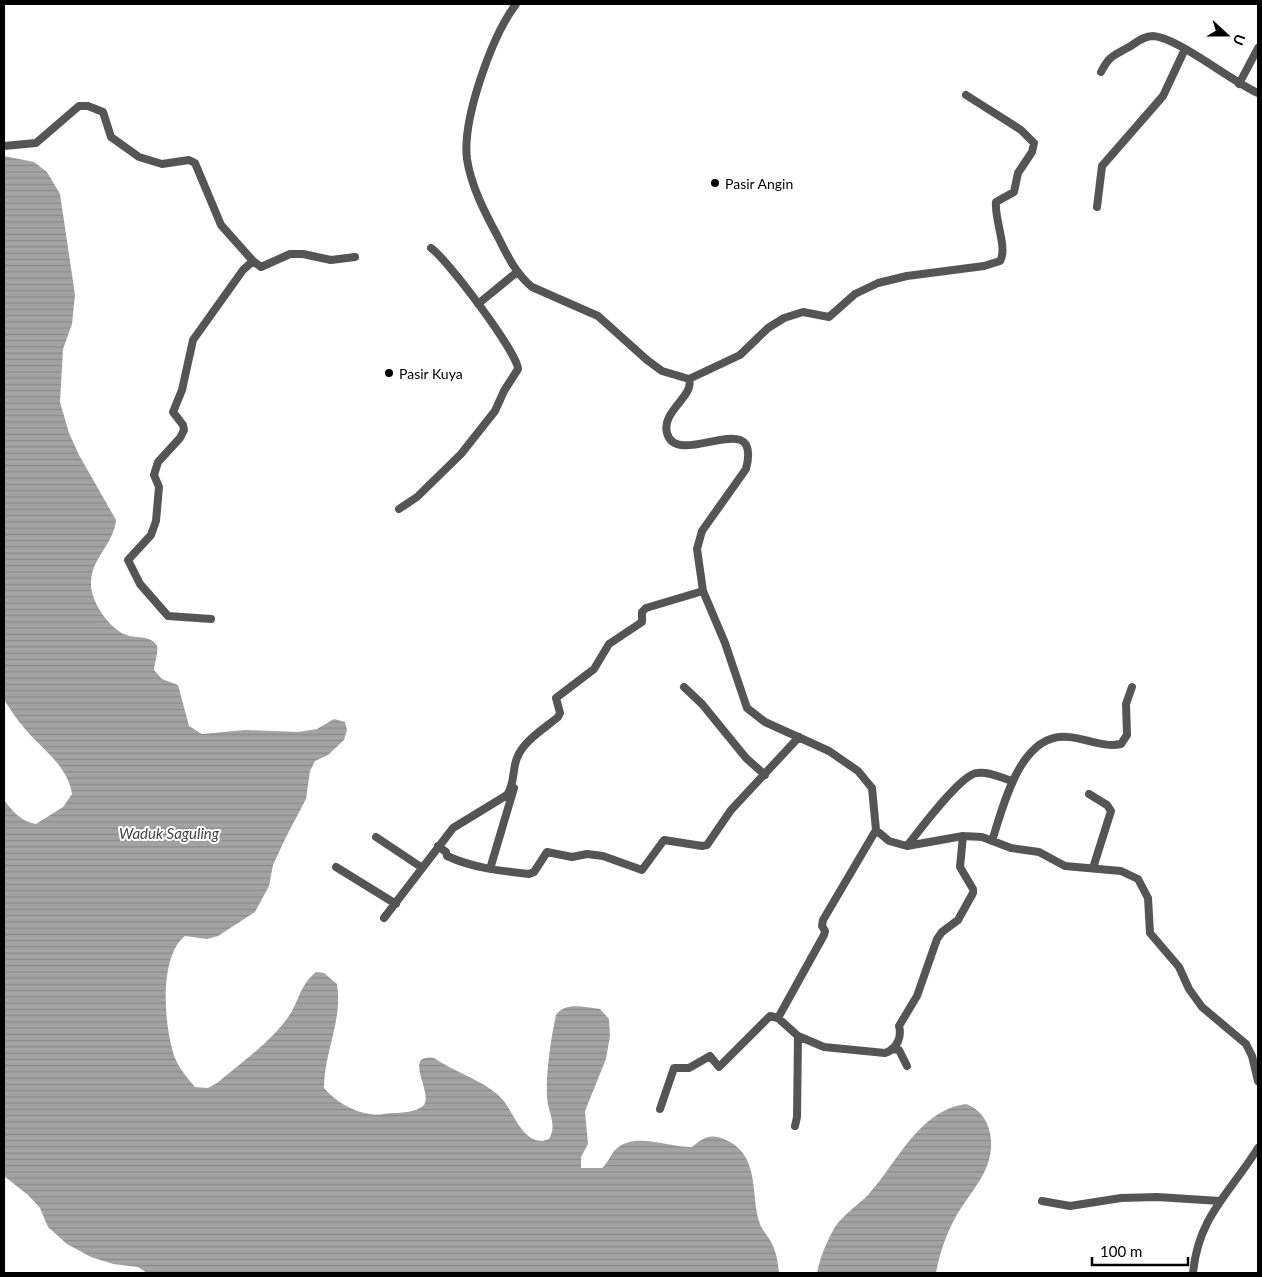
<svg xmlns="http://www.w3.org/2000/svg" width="1262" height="1277" font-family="Lato,sans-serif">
  <defs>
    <pattern id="water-rules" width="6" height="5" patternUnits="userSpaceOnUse" patternTransform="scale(1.25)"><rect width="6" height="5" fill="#a3a3a3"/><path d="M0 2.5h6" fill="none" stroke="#8b8b8b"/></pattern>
  </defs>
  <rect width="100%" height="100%" fill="#fff"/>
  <!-- water -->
  <path fill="url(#water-rules)" d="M4 156 34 162 47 172 60 194 75 295 72 324 63 349 60 402 69 433 79 455 116 520C114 544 91 558 91 583 90 602 112 633 130 636 138 638 150 636 156 644 160 649 154 664 154 670L162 679 178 685 189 726 202 734 245 730 298 732 317 729 334 719 345 722 347 730 344 740 328 755 315 761 310 771 306 799 286 837 273 865 269 886 255 912 218 936 207 939 185 936C158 957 164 1028 175 1058 179 1068 188 1079 195 1087L208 1088 217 1083C241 1063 267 1045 286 1020 299 1004 298 987 316 972L324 973 337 984C343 1020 324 1052 324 1088 335 1101 353 1112 370 1114 378 1116 386 1113 393 1113 402 1113 416 1112 423 1106 435 1094 401 1053 434 1058 454 1072 488 1082 503 1100 514 1113 525 1149 549 1139 556 1127 551 1117 548 1105 544 1084 551 1037 556 1015 566 1001 585 1008 600 1009L609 1019 610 1036 606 1059 585 1111 588 1144 581 1157V1168H602C608 1163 610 1155 616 1149 635 1131 670 1148 692 1147 704 1137 711 1133 726 1140 761 1156 750 1195 760 1224 762 1230 767 1235 770 1240 776 1250 778 1262 779 1273H147L138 1267 113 1264 91 1257 67 1244 48 1227 40 1208 28 1195 4 1176V800C12 811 22 822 36 824L63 807 72 794C68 766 42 749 25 729 17 720 11 710 4 700Z
    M966 1104C991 1113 996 1143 987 1166 980 1185 962 1203 953 1222 945 1238 939 1256 936 1273H817C820 1257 827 1241 835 1227 843 1215 858 1205 868 1195 898 1162 918 1111 966 1104Z"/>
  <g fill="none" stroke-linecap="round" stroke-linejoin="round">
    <!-- street -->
    <path stroke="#555" stroke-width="8" d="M516 4C492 36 462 119 467 159 471 186 485 213 498 237 507 255 516 274 532 287L598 316 647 360 662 371 689 379C695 396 661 411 667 433 677 471 763 403 746 469L702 531 697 549 703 591 725 643 747 708 765 722 829 751 858 771 872 788 876 830 889 841 907 846 963 836 982 837 1011 848 1039 852 1065 866 1121 871 1138 879 1148 898 1150 933 1179 967 1189 989 1202 1007 1246 1044 1252 1056 1258 1081
      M1101 72C1110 55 1113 56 1129 47 1136 43 1143 36 1153 36 1177 37 1232 82 1258 93
      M1239 84 1258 48
      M4 146 36 143 79 106H88L103 112 111 137 139 157 162 164 189 160 195 163 221 225 253 261 243 270 193 340 182 390 173 412 183 425 184 430 180 438 158 462 154 475 159 487 156 521 151 535 128 560 140 584 168 616 211 619
      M1097 207 1102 166 1163 96 1185 49
      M253 261 261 267 290 254H303L331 260 355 257
      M478 304 517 272
      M689 379 740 355 768 328 784 318 803 312 829 317 855 294 878 283 907 276 984 266 1000 261C1008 249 994 218 996 202L1014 192 1018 173 1032 152 1034 143 1021 130 966 95
      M399 509 417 497 461 454 495 411 504 391 518 369C517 352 447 259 431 248
      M684 687 702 704 746 758 765 775
      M1089 794 1107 805 1111 811 1093 868
      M376 837 421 867
      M992 841C1003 807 1020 732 1068 737 1085 738 1104 748 1121 744L1127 735 1126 704 1132 687
      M438 846 446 852 447 856C473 868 501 871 529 874L534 872 547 852 572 857 587 854 603 856 642 870 664 840 702 846 707 845 731 810 799 737
      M907 846C919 831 961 774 977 773 988 771 1002 778 1012 781
      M336 867 396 904
      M490 869 514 788
      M384 918 453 828 507 795C515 784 512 770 517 758 523 741 545 728 558 717L560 713 556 698 594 669 609 644 642 622V612L646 608 703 591
      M778 1018 798 1036 797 1117 795 1126
      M798 1036 824 1047 885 1053C897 1049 902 1037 899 1026L917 996 937 939 942 932 958 920 973 893V889L960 867 963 836
      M892 1049 899 1050 907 1066
      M660 1109 674 1068H689L710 1056 719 1067 770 1016 778 1018 824 935 825 931 822 926 823 920 876 830
      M1042 1201 1070 1206 1121 1198 1157 1197 1220 1201
      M1193 1273C1198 1217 1230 1193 1258 1148"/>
  </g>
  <!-- markers -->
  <g fill="#000" stroke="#fff" stroke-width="2">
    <circle cx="715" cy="183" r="5"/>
    <circle cx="389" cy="373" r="5"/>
  </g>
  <g text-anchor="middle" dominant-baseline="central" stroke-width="4" stroke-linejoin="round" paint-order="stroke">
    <!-- poi labels -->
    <g font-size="14" fill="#000" stroke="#fff" text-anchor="start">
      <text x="725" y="183">Pasir Angin</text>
      <text x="399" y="373">Pasir Kuya</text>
    </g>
    <!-- water labels -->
    <g font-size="15" font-style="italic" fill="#444" stroke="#fff">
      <text x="169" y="833">Waduk Saguling</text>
    </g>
  </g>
  <!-- border -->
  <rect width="1262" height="1277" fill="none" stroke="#000000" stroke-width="10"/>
  <!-- north arrow -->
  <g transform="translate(1227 35) rotate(111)" stroke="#ffffff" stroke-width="4" paint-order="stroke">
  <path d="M0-4L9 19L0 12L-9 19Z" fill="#000000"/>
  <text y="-8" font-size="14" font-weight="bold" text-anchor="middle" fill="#000000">U</text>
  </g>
  <!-- scale -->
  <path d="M1092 1257v8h96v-8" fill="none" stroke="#000000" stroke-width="2.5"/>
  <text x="1100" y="1257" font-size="15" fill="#000000" stroke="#ffffff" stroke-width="4" paint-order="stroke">100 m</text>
</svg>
